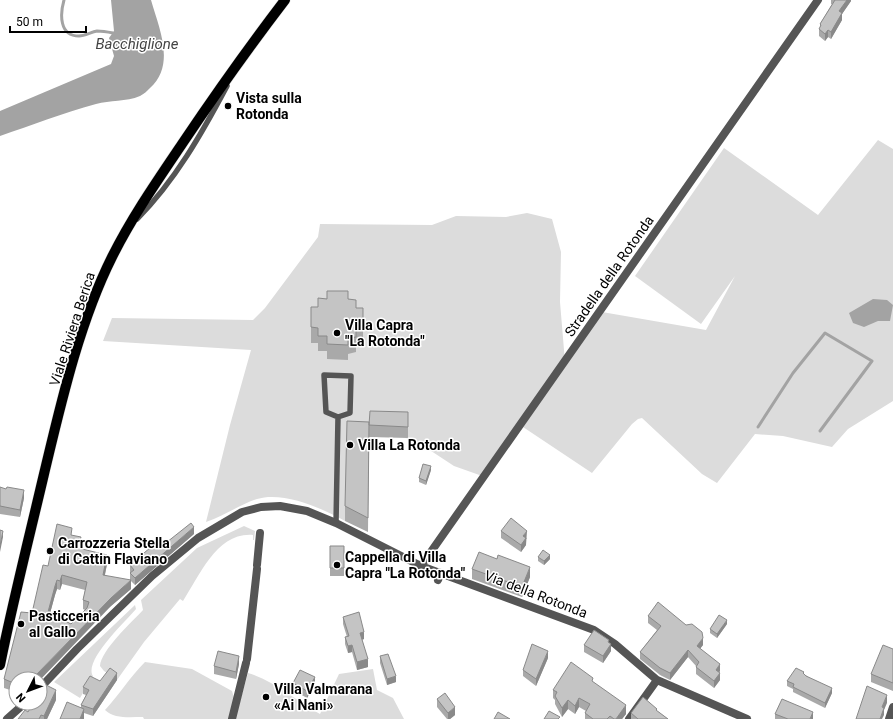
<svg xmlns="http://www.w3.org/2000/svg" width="893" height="719" font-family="Roboto,sans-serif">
  <rect width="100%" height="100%" fill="#fff"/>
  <!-- green -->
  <path fill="#dcdcdc" d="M878 140 893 149V401L848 429 832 447 783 436 755 434 717 483 702 474 642 418 638 419 632 424 592 473 523 427 602 312 706 330 735 276 701 324 635 276 724 148 818 215Z
    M527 213 552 219 561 252 560 302 565 362 485 477 454 466 422 445 370 422 369 437 347 435 345 521C322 508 283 491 257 499 239 505 224 516 206 522L230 425 251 350 103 341 112 318 253 320 265 308 318 237 320 224 432 225 456 216 506 217Z
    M244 526 255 531 254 540H253V535C217 532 200 575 183 601L180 599 144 642 117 680 104 671 100 666C101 650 132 622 143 610L141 600 197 548Z
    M135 605 136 609C126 621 83 661 93 676L80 698 54 682Z
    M145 662 192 669 232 691 236 704 232 719H144L143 717C129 717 114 719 105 710 119 695 130 677 145 662Z
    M373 669 377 690 393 698 404 719H235L248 673C275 681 296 701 320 714L339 674Z"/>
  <!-- water -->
  <path fill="#a3a3a3" d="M111 0H151C159 28 176 65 150 88 147 91 144 94 140 96 126 102 110 100 96 104 63 113 32 125 0 136V111L111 64 114 56 109 38 114 31Z
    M873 299 887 300 893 305 890 321H878L864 327 853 323 849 313Z"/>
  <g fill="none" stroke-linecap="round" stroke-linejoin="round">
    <!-- stream -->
    <path stroke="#a3a3a3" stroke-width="3" d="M64 0C60 14 59 36 79 36 85 36 91 32 97 31 102 31 108 32 113 33
      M758 427 793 373 825 333 872 361 820 431"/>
    <!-- primary casing -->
    <g stroke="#dbdbdb" stroke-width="11">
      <path id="primary" d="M0 665C13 601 29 538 44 474 61 403 79 323 112 257 132 217 157 181 182 144 215 95 249 47 285 0"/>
    </g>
    <!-- lane -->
    <path stroke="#555" stroke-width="5.5" d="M137 219C175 181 202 133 227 86
      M336 523 338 417 350 413 351 376 324 375 326 412 338 417"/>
    <!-- street -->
    <path stroke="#555" stroke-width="8" d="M257 565 260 533
      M421 566 818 0
      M438 580 441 573
      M247 659 257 569
      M40 688 77 649 152 576 198 538 242 512 261 507 280 506 307 511 336 523 421 566 594 630 615 644 657 680 747 719
      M7 719 25 703
      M232 719 246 663
      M629 719 657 680
      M889 719 893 707"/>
    <!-- primary -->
    <use href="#primary" stroke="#000" stroke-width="10"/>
  </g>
  <!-- wall -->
  <path fill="#a9a9a9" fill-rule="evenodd" d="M831 0H851V1L842 14V20L831 39 828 37 825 41 819 36V29L820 28V24L832 4H831Z
    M348 299 356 308H363V344L356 343V352L348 354V360L327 359V351H318V343H311V307H318Z
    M369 422 408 424V438L369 437 368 532 345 521V506Z
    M431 470 426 485 419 482V478Z
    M0 487 24 498 20 517 0 514Z
    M501 531 527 538 526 539V545L521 552 501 538Z
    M194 534 135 585 130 580V565L162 546Z
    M72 535 81 546 80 549 107 564 105 575 131 589 111 606 16 679V692L4 688V679L32 613 48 566ZM62 584 85 590 83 600V609L85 610 71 624 50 613 55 595 57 589 60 590Z
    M330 546H344V576H330Z
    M538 557 550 559 544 565 538 561Z
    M472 569 530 577 522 597 472 579Z
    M648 616 703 645 700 648 720 671 719 672 720 680 714 688 696 674V666L688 657 670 680 660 675 640 659V652L657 630 648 623Z
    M343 617 364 639 362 640 368 667 357 670 352 652 348 653 345 644V637H347L343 624Z
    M727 624 717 638 710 633V629Z
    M609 643 611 651 603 663 584 652V645Z
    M893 649V691L871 682V674Z
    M380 656 396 682 387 685 380 663Z
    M548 658 536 686 523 676V670Z
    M239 664 236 679 214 674V666Z
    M804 674 832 693 825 708 793 692V689L787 686V681Z
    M117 680 93 716 84 713V719H60L81 708V705L86 695 83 694V687L100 681Z
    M593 682 626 714 622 719H585V713L586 711 579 707 575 714 568 709 562 717 555 704V700L553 698V690Z
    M293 683 315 685 307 698 293 690Z
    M437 699 455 715 450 719H447L437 707Z
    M56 700 47 719H18L28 712Z
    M657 711 668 719H631V713Z
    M775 714 813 719H775Z"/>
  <!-- shaded-wall -->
  <path fill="#898989" d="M847 0H851V1L842 14V20L831 39V32L839 11Z
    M828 30V37L825 41V34Z
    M431 466V470L426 485V481Z
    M24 490V498L20 517V510Z
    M194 527V534L135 585V578Z
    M3 531V537L0 552V546Z
    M527 531 526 545 521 552V545L523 536Z
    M81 537V546L78 557V548Z
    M107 555V564L103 583V575Z
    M550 555V559L544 565V561Z
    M530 567V577L522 597V587Z
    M62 575V584L60 590V581Z
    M57 580V589L55 595 48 621V612L55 586Z
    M131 580V589L111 606 40 680V679H36V675L111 598Z
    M727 620V624L717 638V634Z
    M364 632V639L360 640V633Z
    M703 638V645L697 653V646Z
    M609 640V647L611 644V651L603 663V656L608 642Z
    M352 645V652L348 653V646Z
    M688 650V657L670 680V673Z
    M548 651V658L536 686V679Z
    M239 656V664L236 679V672Z
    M368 659V667L357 670V662Z
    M720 664V671L716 677V670Z
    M117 673V680L93 716V709Z
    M720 673V680L714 688V681Z
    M396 676V682L387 685V679Z
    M315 677V685L307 698V691Z
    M832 688V693L825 708V703Z
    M56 690V700L47 719H44V716Z
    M887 695V703L884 710V715L882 719H880L882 707Z
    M579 698V707L575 714V706Z
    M568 700V709L562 717V708Z
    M626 705V714L622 719H616Z
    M455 707V715L450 719H448V713Z
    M84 709V719H80Z
    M813 712V719H810Z"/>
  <!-- building -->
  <path fill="#c4c4c4" stroke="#898989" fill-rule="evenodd" d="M835 0H847L839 11 842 13 831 32 828 30 825 34 819 29 821 25 820 24Z
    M327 291H348V299L356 300V308H363V328H356V337L348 338V345L327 344V336H318V328L311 327V307H318V298L327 299Z
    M370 411 408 412V427L369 425Z
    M347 421 369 422 368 518 345 506Z
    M423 464 431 466 426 481 419 478Z
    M0 487 6 489 7 487 24 490 20 510 0 506Z
    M511 518 527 531 523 536 526 538 521 545 501 531Z
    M191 523 194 527 135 578 130 573 134 570 130 565 158 541 162 546Z
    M57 524 72 528 71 535 81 537 78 548 107 555 103 575 131 580 111 598 36 675V679H16V684L4 679 21 612 32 613 43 565 48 566ZM62 575 87 582 83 600 89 602 87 608 71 624 48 612 55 586 57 580 60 581Z
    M0 530 3 531 0 546Z
    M330 546H344V568H330Z
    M543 550 550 555 544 561 538 557Z
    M479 552 497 559 498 555 530 567 522 587 472 569Z
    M658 602 686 625 692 624 702 632 703 638 697 646 720 664 716 670 720 673 714 681 696 667 699 662 688 650 670 673 660 668 640 652 661 626 648 616Z
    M359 612 364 632 360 633 368 659 357 662 352 645 348 646 345 637 349 636 343 617Z
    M719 615 727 620 717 634 710 629Z
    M594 630 609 640 608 642 611 644 603 656 584 645Z
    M532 644 548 651 536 679 523 670Z
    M883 645 893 649V683L871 674Z
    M218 651 239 656 236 672 214 666Z
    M388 654 396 676 387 679 380 656Z
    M571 662 593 678 592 681 626 705 616 719H614L610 716 607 719H593L585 713 590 704 579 698 575 706 568 700 562 708 555 696 557 692 553 690Z
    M110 668 117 673 93 709 81 705 89 690 83 687 90 676 100 681Z
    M796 668 804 672 803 673 806 676 832 688 825 703 793 687 794 684 787 681Z
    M300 670 315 677 307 691 293 683Z
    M44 684 56 690 44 716 41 715 39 719H18L25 710 28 712 33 703H40V690Z
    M867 686 887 695 882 707 884 708 880 719H856Z
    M445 693 455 707 448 713 437 699Z
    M643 697 657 709 656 710 668 719H638L631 713Z
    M782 699 813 712 810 719H788L775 714Z
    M67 702 84 709 80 719H60Z
    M549 711 560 717 558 719H544Z
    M498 712 510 719H494Z"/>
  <!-- markers -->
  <g fill="#000" stroke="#fff" stroke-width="1.5">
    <circle cx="228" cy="106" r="4"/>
    <circle cx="337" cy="333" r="4"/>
    <circle cx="350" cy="445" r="4"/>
    <circle cx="50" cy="551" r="4"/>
    <circle cx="337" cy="565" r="4"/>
    <circle cx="21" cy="624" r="4"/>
    <circle cx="266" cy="697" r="4"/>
  </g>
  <g text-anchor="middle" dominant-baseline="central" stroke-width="3" stroke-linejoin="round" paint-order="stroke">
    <!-- poi labels -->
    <g font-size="14" font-weight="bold" fill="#000" stroke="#fff" text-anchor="start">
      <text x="236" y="98">Vista sulla<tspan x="236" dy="16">Rotonda</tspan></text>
      <text x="345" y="325">Villa Capra<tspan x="345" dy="16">"La Rotonda"</tspan></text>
      <text x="358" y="445">Villa La Rotonda</text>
      <text x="58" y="543">Carrozzeria Stella<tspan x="58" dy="16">di Cattin Flaviano</tspan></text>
      <text x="345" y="557">Cappella di Villa<tspan x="345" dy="16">Capra "La Rotonda"</tspan></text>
      <text x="29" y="616">Pasticceria<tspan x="29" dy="16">al Gallo</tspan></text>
      <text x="274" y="689">Villa Valmarana<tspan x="274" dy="16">«Ai Nani»</tspan></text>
    </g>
    <!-- street labels -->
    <g font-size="14" fill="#000" stroke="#fff">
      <text transform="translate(609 276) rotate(-55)">Stradella della Rotonda</text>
      <text transform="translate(72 329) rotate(-72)">Viale Riviera Berica</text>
      <text transform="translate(536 594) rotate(21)">Via della Rotonda</text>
    </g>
    <!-- water labels -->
    <g font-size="15" font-style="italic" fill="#444" stroke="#fff">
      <text x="137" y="44">Bacchiglione</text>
    </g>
  </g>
  <!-- north arrow -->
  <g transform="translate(28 691) rotate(228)"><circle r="19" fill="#ffffff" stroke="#999999"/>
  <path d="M0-3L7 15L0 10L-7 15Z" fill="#000000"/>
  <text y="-6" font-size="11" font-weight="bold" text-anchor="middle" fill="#000000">N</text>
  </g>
  <!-- scale -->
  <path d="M10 26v6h76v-6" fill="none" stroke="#000000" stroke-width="2"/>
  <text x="16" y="26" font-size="12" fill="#000000" stroke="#ffffff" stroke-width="3" paint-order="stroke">50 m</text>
</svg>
